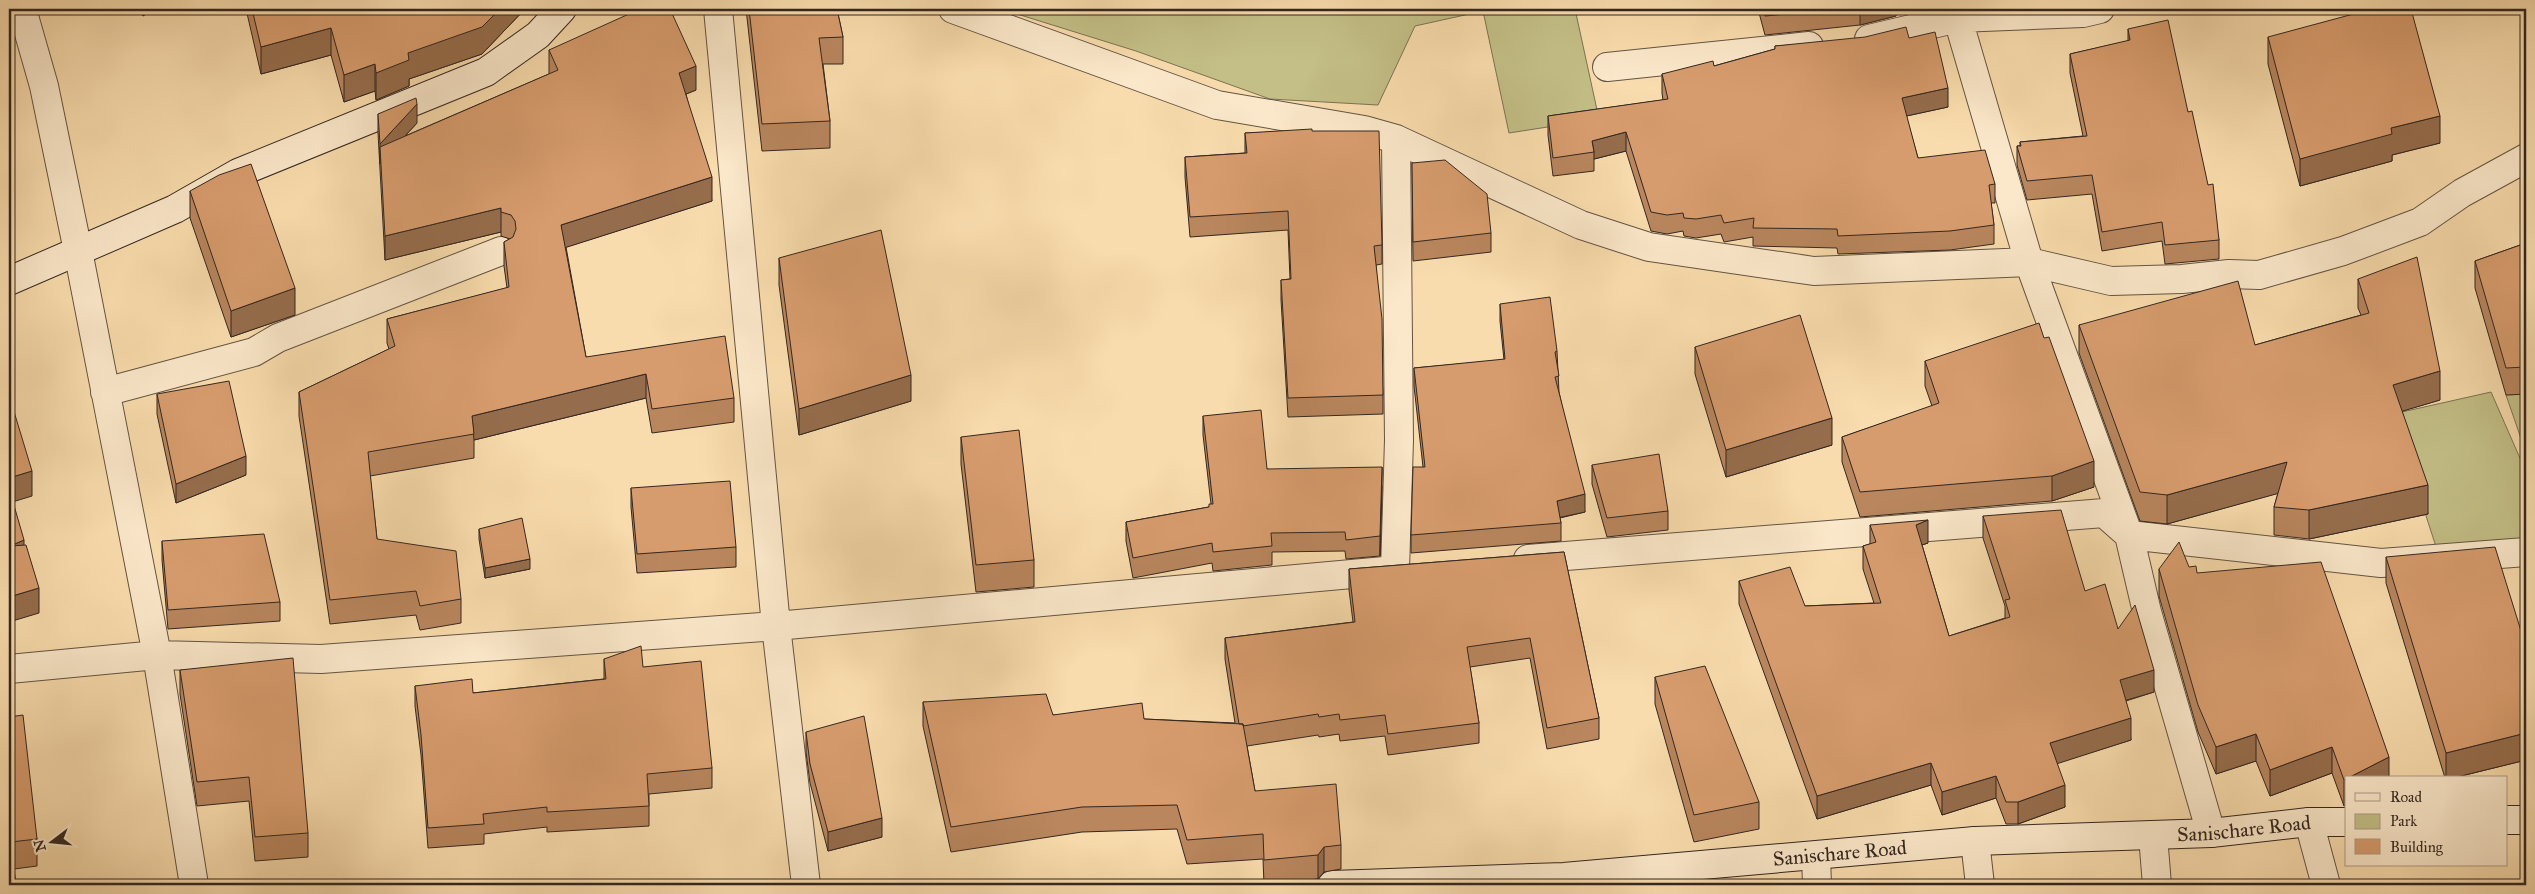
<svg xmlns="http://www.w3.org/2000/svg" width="2535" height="894" font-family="'IM FELL Great Primer',serif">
  <rect width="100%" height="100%" fill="#f9dcad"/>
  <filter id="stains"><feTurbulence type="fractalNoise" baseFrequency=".004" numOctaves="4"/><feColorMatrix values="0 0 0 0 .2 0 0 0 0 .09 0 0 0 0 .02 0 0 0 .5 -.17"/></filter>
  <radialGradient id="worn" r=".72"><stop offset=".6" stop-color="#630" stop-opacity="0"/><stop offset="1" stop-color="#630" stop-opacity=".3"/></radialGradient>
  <!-- green -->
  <path fill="#c3bf86" stroke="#7b7354" d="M1001 9H1575L1599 119 1509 133 1483 11 1415 26 1378 105 1270 99 1136 51Z
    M2491 392 2526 472V552L2440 559 2393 414Z
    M2526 394V453L2506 395Z"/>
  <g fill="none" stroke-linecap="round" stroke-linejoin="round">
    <!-- street casing -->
    <g stroke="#645444" stroke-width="30">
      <path id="street" d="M22 9 44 86 78 251 157 655 194 885
        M718 9 776 626 806 885
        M953 9 1217 105 1364 130 1396 139 1581 225 1649 247 1814 271 2029 262 2111 281 2182 279 2229 274 2259 275 2343 251 2420 222 2462 193 2526 158
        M1955 9 2029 262 2128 533
        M1869 39 1958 18 2083 13 2100 9
        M1607 67 1809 46
        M105 392 254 352 278 338 501 251
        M1528 559 2104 513 2129 535
        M1395 570 1399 440 1396 139
        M9 669 157 655 321 659 776 626 1385 571
        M2309 822 2326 885
        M2211 833 2147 612 2129 535 2381 563 2526 552
        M2153 836 2157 885
        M1975 841 1980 885
        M1816 856 1817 885"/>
    </g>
    <!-- secondary casing -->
    <g stroke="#332721" stroke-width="30">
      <g id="secondary">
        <path d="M9 281 175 209 238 173 486 72 538 35 562 9"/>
        <path d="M2506 820H2526"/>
        <path id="s1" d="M1332 885 1564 877 1975 841 2211 833 2309 822H2346"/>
      </g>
    </g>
    <!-- street -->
    <use href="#street" stroke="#fbe8ca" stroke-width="28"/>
    <!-- secondary -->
    <use href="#secondary" stroke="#fbe8ca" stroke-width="28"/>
  </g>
  <!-- wall -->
  <path fill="#b9865e" stroke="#332721" d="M138 9H153L143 16Z
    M246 9H525L482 54 409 79V86L376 100 375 91 344 102 331 55 261 74Z
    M746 9H837L843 37V64H823L830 121V148L762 151Z
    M1758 9H1896V16L1860 25 1765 35Z
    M2128 29 2188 112 2219 240V259L2165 264 2162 241 2102 251 2092 194 2027 200 2017 165V146H2020V142L2083 136 2070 73V54L2128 41Z
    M2268 37 2440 143 2392 155V161L2300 186 2268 64Z
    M1909 38 1948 107 1906 116 1918 158 1995 184V203H1991L1994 225V244L1950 250 1838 254 1837 248 1753 246V237L1724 242 1721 234 1696 238 1684 236 1683 231 1667 234 1651 231 1626 151 1594 159V171L1553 176 1548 135V116L1663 100 1662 93V74L1714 66 1775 49V46Z
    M549 50 696 90 686 94 712 201 566 247 586 357 734 398V422L652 433 646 398 474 440V458L370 476 377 539 461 599V623L420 630 416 615 330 624 299 416V392L389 349 387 343V319L507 288 504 266V242L510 239 501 236V232L385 260 378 133V114L417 123 405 136 549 74Z
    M1312 131 1382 245V264L1376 265 1383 395V414L1288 417 1281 300V280L1290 279 1288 230 1190 237 1185 177V157L1245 153V133Z
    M1412 163 1491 233V252L1413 261Z
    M190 191 295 315 231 337 190 218Z
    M2526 243V394L2506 395 2475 288V261Z
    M779 258 911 401 799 435 779 285Z
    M2358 279 2440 400 2402 411 2428 514 2309 539 2274 535V507L2278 493 2167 524 2140 521 2079 353V325L2255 345 2361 315 2358 308Z
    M1500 304 1557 351 1559 392 1585 512 1560 518 1561 523V541L1411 553V535L1423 467 1414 386V368L1504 360 1500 321Z
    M1695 347 1832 445 1726 477 1695 374Z
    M1925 361 2094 487 2052 501 1860 517 1842 462V437L1932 406 1925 386Z
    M157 394 246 475 176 503 157 414Z
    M1203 416 1267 469 1382 486 1380 556 1346 559 1345 551 1272 552V565L1213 571 1212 563 1133 578 1126 541V522L1209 507 1211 504 1203 435Z
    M961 437 1034 560V587L976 592 961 464Z
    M1592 465 1668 511V530L1607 537 1592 484Z
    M631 488 736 547V567L637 573 631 507Z
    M1983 516 2085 591 2118 629 2154 692 2126 701 2131 740 2057 763 2065 807 2018 824H2006L1996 798 1942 815 1931 785 1817 819 1739 604V581L1805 606 1874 603 1863 569V546L1870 544V525L1928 543 1922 545 1949 636 2005 618V606L1983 538Z
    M479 529 530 569 485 578 479 539Z
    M162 541 280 602V621L168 629 162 560Z
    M1564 552 1599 718V739L1547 749 1530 658 1470 667 1479 723V743L1388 755 1385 736 1340 741 1339 734 1319 737 1318 735 1247 746 1255 791 1341 845V869L1324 872 1318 879 1264 884 1263 859 1187 864 1177 829 1082 832 951 852 923 726V702L1053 715 1235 723 1225 659V638L1353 622 1349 590V569Z
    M2386 557 2526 647V760L2453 778H2445L2386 583Z
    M2159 569 2197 573 2389 778H2346V805L2344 806 2332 773 2270 796 2256 761 2216 774 2198 732 2159 596Z
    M604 659 643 667 712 768V788L649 794V826L547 832V827L484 834V844L428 848 421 755 415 706V686L473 693 604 679Z
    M180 670 308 833V857L255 861 249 801 197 806 180 694Z
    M1655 677 1759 802V829L1694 842 1655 704Z
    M9 717 37 839V866L14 869 9 885Z
    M806 732 882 837 828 851 810 783 806 752Z"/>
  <!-- shaded-wall -->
  <path fill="#966d4c" stroke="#332721" d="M143 9H153L143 16Z
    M500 9H525L482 54 409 79V86L376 100V73L408 53Z
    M1860 9H1896V16L1860 25Z
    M331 28V55L261 74V47Z
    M375 64V91L344 102V75Z
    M696 66V90L679 97V73Z
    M1948 88V107L1902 117V98Z
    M417 104V123L381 162 380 147V164V144Z
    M2440 116V143L2392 155V161L2300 186V159L2391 128Z
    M1626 132V151L1594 159V152L1592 141Z
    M712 177V201L561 249V225Z
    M501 208V232L385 260V236Z
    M295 288V315L231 337V311Z
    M2440 371V400L2393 414V385Z
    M646 374V398L474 440 472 416Z
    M911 375V401L799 435V409Z
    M1832 418V445L1726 477V450Z
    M246 456V475L176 503V484Z
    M2094 461V487L2052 501V476Z
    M2287 462V491L2167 524V495Z
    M1382 467V486L1380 556V536Z
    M32 471V496L9 503V478Z
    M2428 485V514L2309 539V510Z
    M1585 494V512L1557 518V501Z
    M1928 520V543L1916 547V525Z
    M24 540V565L10 546Z
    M530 559V569L485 578V568Z
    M39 588V613L9 622V597Z
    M2154 670V692L2120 702V680Z
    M2131 718V740L2050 766V743Z
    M2526 733V760L2453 778H2446V753Z
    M2256 734V761L2216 774V747Z
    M2332 747V773L2270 796V770Z
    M2389 757V778H2348Z
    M1931 763V785L1817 819V796Z
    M1996 776V798L1942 815V792Z
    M2346 779V805L2344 806V780Z
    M2065 785V807L2018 824V802Z
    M882 818V837L828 851V832Z
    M1324 847V872L1318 879V855Z"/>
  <!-- building -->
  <path fill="#d79c6d" stroke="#332721" d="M252 9H500L482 27 408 53 409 60 376 73 375 64 344 75 331 28 261 47Z
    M640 9H670L696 66 679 73 712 177 561 225 586 357 725 336 734 398 652 409 646 374 472 416 474 434 368 452 377 539 456 551 461 599 420 606 416 591 330 600 299 392 395 346 387 319 509 287 504 242 513 237 516 229 515 221 511 215 501 212V208L385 236 380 147 558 70 549 50Z
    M749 9H837L843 37 819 38 830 121 762 124Z
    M1763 9H1839L1765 16Z
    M2372 9H2411L2440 116 2391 128 2392 134 2300 159 2268 37Z
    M2168 20 2188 112 2192 111 2208 185 2213 184 2219 240 2165 245 2162 222 2102 232 2092 175 2027 181 2017 146H2021L2020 142 2087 136 2070 54 2130 40 2128 29Z
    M1906 27 1909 38 1935 32 1948 88 1902 98 1918 158 1985 150 1995 184 1989 185 1994 225 1950 231 1838 236 1837 229 1753 228 1754 218 1724 223 1721 215 1696 219 1684 218 1683 213 1667 215 1651 212 1626 132 1592 141 1594 152 1553 158 1548 116 1668 99 1662 74 1713 61 1714 66 1775 49V46L1865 37Z
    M416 98 417 104 380 144 378 114Z
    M1312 129V131H1379L1382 245 1374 246 1382 319 1383 395 1288 398 1281 280 1291 279 1288 211 1190 217 1185 157 1247 153 1245 133Z
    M1445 160 1487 194 1491 233 1413 242 1412 163Z
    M251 164 295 288 231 311 190 191 219 175Z
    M881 230 911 375 799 409 779 258Z
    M2526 243V367L2506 368 2475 261Z
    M2417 257 2440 371 2393 385 2428 485 2309 510 2274 507 2287 462 2167 495 2140 492 2079 325 2238 281 2255 345 2369 313 2358 279Z
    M1550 297 1557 351 1555 352 1559 376 1555 377 1585 494 1557 501 1561 523 1411 535 1413 467H1425L1414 368 1505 359 1500 304Z
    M1800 315 1832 418 1726 450 1695 347Z
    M2039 323 2044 338 2049 337 2094 461 2052 476 1860 492 1842 437 1939 403 1925 361Z
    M229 381 246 456 176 484 157 394Z
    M9 395 32 471 9 478Z
    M1261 410 1267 469 1382 467 1380 536 1346 540 1345 532 1271 533 1272 546 1213 552 1212 543 1133 558 1126 522 1209 507V504H1213L1203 416Z
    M1019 430 1034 560 976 565 961 437Z
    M1659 454 1668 511 1607 518 1592 465Z
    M730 481 736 547 637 554 631 488Z
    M9 488 24 540 10 546 26 545 39 588 9 597Z
    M2061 510 2085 591 2105 584 2118 629 2135 605 2154 670 2120 680 2131 718 2050 743 2065 785 2018 802H2006L1996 776 1942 792 1931 763 1817 796 1739 581 1790 567 1805 606 1881 603 1863 546 1876 542 1870 525 1928 520 1916 525 1949 636 2010 617 2005 600 2010 599 1983 516Z
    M522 518 530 559 485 568 479 529Z
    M264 534 280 602 168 610 162 541Z
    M2179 542 2189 567 2196 566 2197 573 2321 562 2389 757 2348 778H2346V779L2344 780 2332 747 2270 770 2256 734 2216 747 2198 705 2159 569Z
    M2495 547 2526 647V733L2446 753 2386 557Z
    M1564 552 1599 718 1547 728 1530 638 1467 647 1479 723 1388 734 1385 715 1340 720 1339 714 1319 717 1318 714 1243 726V724H1239L1225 638 1355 622 1349 569Z
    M641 646 643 667 701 661 712 768 647 774 649 806 547 812V807L483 814 484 824 428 828 421 735 415 686 472 679 473 693 606 679 604 659Z
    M293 658 308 833 255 837 249 777 197 782 180 670Z
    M1705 666 1759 802 1694 815 1655 677Z
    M1046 694 1053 715 1142 703 1144 719 1243 724 1255 791 1336 784 1341 845 1324 847 1318 855 1264 860 1263 834 1187 840 1177 805 1082 807 951 827 923 702Z
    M23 715 37 839 11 842 16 885H9V717Z
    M864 716 882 818 828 832 810 764 806 732Z
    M1732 881V885H1675V882Z
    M2441 882 2442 885H2430Z"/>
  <g text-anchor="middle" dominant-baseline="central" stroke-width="4" stroke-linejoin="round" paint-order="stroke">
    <!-- street labels -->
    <g font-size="20" fill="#332721" stroke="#fbe8ca">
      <text stroke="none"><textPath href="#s1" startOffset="914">Sanischare Road</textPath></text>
      <text stroke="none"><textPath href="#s1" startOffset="509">Sanischare Road</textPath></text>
    </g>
  </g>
  <!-- margin -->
  <rect width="2535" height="894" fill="none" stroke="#f9dcad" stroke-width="30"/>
  <rect x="10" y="10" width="2515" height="874" fill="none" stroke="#332721" stroke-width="2.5"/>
  <rect x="15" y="15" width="2505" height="864" fill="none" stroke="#332721"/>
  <!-- legend -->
  <rect x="2345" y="776" width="162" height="90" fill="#fbe8ca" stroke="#ab9b86"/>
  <rect x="2355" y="793" width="25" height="8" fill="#fbe8ca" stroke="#ab9b86"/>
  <text x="2390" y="802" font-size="15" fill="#332721">Road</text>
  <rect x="2355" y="814" width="25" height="15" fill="#c3bf86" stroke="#ab9b86"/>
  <text x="2390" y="826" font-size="15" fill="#332721">Park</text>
  <rect x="2355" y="839" width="25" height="15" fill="#d79c6d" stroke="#ab9b86"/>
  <text x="2390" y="852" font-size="15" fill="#332721">Building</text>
  <!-- north arrow -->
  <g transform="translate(52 842) rotate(254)" stroke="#fbe8ca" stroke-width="4" paint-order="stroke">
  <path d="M0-4L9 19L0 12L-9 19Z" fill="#332721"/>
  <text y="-8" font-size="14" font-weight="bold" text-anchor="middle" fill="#332721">N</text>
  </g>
  <rect width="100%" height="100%" filter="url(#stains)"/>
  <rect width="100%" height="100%" fill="url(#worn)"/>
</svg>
